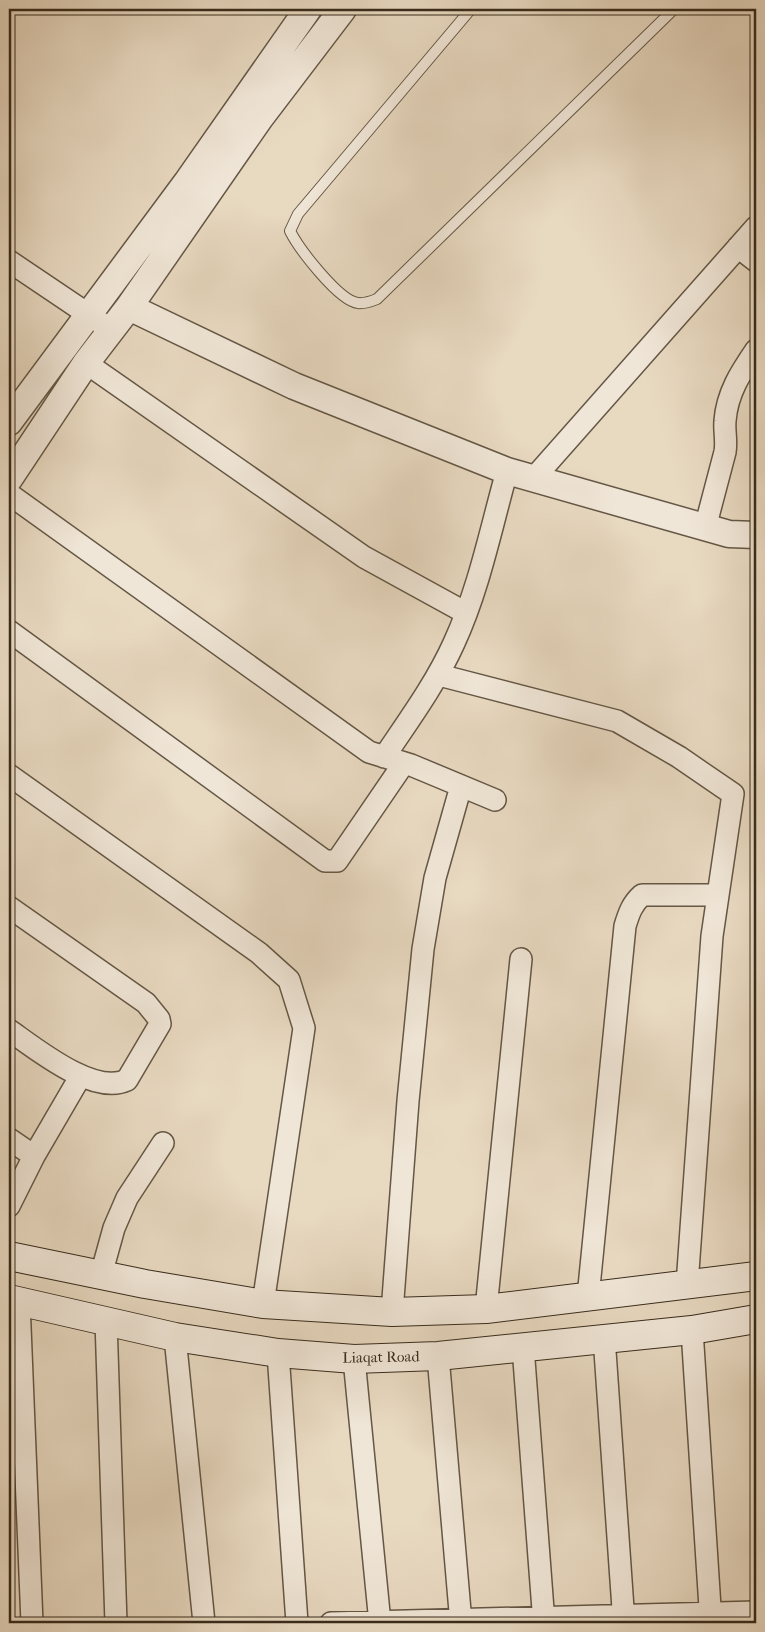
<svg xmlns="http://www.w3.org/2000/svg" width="765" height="1632" font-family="'IM FELL French Canon',serif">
  <rect width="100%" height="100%" fill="#e8d9c1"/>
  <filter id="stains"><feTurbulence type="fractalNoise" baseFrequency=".004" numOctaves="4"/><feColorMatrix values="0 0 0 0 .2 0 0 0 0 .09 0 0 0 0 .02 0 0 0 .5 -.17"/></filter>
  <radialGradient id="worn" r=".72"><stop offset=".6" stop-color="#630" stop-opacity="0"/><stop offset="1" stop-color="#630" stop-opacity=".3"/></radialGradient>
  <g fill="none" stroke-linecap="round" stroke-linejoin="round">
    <!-- service casing -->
    <g stroke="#645745" stroke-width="12">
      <path id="service" d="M471 9 298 214 290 231C299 249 339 301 358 303 364 304 372 301 377 299L674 9"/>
    </g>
    <!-- minor casing -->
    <g stroke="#645745" stroke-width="24">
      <path id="minor" d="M738 247 756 261
        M9 261 101 323
        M86 363 364 557 466 613
        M534 478 756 227
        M9 494 369 752 411 765 495 800
        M705 528 725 452C727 441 724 431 725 421 727 393 741 372 756 350
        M9 631 325 861H337L404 763
        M439 675 617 721 679 757 733 794 712 936 687 1285
        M384 757C409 720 436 683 454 643 479 589 491 528 507 471
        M9 775 259 953 289 980 304 1028 263 1304
        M9 907 146 1003 159 1019 160 1024 127 1080C94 1096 36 1049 9 1030
        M9 1139 34 1156
        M9 1206 34 1156 80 1077
        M101 1275 114 1228 127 1198 163 1143
        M588 1297 625 926C629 913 632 904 642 895H717
        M19 1302 32 1623
        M486 1309 521 959
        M392 1312 408 1101 423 949 435 878 461 786
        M106 1321 116 1623
        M692 1330 711 1623
        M175 1337 204 1623
        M604 1337 624 1623
        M523 1347 544 1623
        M278 1353 297 1623
        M438 1356 461 1623
        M354 1359 380 1623
        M331 1623 756 1612"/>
    </g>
    <!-- tertiary casing -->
    <g stroke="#645745" stroke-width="29">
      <path id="tertiary" d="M129 307 294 386 507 471 729 534 756 535
        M9 422 187 182 308 9
        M9 479 86 363 129 307 260 118 343 9"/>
    </g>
    <!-- secondary casing -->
    <g stroke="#382c1c" stroke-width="30">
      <path id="secondary" d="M9 1256 145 1284 263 1304 392 1312 486 1309 756 1276
        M9 1299 175 1337 278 1353 354 1359 438 1356 692 1330 756 1319"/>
    </g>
    <!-- service -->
    <use href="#service" stroke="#f0e6d7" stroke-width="10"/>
    <!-- minor -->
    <use href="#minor" stroke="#f0e6d7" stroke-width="21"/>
    <!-- tertiary -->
    <use href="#tertiary" stroke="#f0e6d7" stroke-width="26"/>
    <!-- secondary -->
    <use href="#secondary" stroke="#f0e6d7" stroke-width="28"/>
  </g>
  <g text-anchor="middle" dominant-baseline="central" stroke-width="5" stroke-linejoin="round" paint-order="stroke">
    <!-- street labels -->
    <g font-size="15" fill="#382c1c" stroke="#f0e6d7">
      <text transform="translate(381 1357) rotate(-1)">Liaqat Road</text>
    </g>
  </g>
  <!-- margin -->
  <rect width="765" height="1632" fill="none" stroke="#e8d9c1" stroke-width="30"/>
  <rect x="10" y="10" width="745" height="1612" fill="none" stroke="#382c1c" stroke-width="2.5"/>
  <rect x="15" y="15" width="735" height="1602" fill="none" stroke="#382c1c"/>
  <rect width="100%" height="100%" filter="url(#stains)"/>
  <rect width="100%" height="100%" fill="url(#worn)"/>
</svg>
